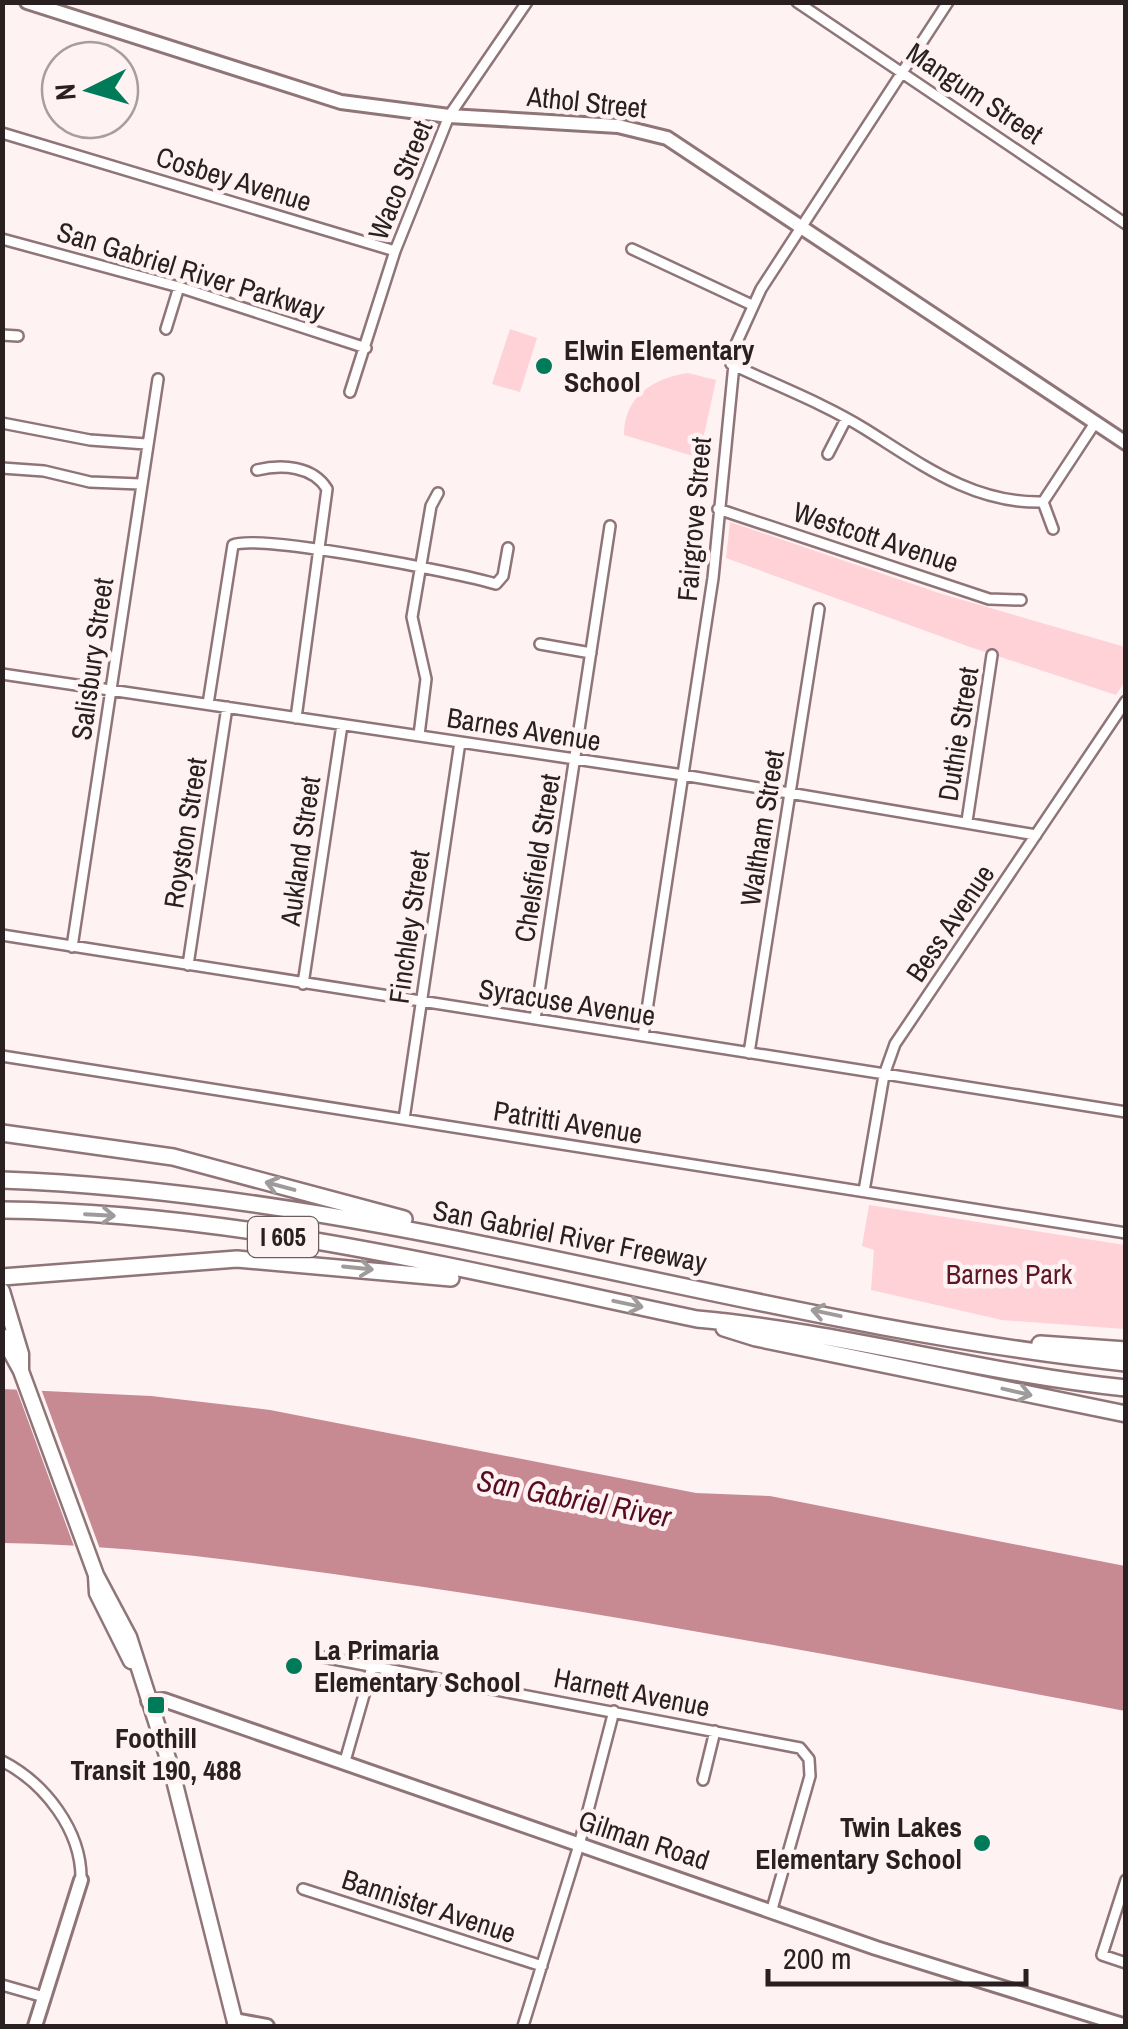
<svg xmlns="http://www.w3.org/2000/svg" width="1128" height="2029" font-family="'Archivo Narrow',sans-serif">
  <rect width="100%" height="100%" fill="#fef2f3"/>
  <!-- green -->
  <path fill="#fed2d7" d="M510 329 537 338 520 392 492 384Z
    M688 373 716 380 700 453 693 456 624 435C624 396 654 378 688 373Z
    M730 522 942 594 1125 647V681L1116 695 970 647 726 558Z
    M869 1205 1125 1245V1329L1002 1320 871 1290 874 1250 862 1246Z"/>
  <!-- water -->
  <path fill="#c88a92" d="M3 1389 151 1396 270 1410 696 1493 770 1496 1125 1566V1711C889 1666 654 1621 417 1586 278 1566 142 1545 3 1543Z"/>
  <!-- pier -->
  <path fill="#fef2f3" d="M15 1385 40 1386 100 1549H75Z"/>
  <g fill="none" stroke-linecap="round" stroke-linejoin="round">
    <!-- street casing -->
    <g stroke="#8f7578" stroke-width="14">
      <path id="street" d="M797 2 1126 224
        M2 133 395 251
        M2 239 179 287 366 348
        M632 249 752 305
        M166 329 179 287
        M2 335 18 336
        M731 364C775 385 823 403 865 429 921 464 973 504 1043 502L1053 529
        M350 392 395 251 449 116 527 2
        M2 423 90 440 146 444
        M828 454 846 419
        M2 468 44 471 90 482 140 484
        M257 470C282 464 313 466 327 489L296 718
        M1043 502 1095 423
        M718 509 989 599 1021 600
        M540 644 591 653
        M2 674 683 775 1036 835
        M208 704 233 545C257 533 460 573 496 584L503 576 508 548
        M419 735 426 679 412 617 431 506 438 493
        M967 821 992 655
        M2 935 1126 1112
        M72 947 158 379
        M188 965 227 707
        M303 984 342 725
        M535 1019 610 526
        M643 1036 713 578 736 344 761 289 948 2
        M749 1053 819 609
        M2 1056 1126 1233
        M404 1119 460 742
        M864 1191 884 1075 895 1044 1126 701
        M323 1657 800 1748 809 1759 810 1776 772 1909
        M2 1761C45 1783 82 1831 81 1880
        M345 1761 372 1667
        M703 1780 715 1731
        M1126 1880 1102 1955 1126 1963
        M303 1889 542 1966
        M2 1985 44 1997
        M523 2026 579 1845 614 1711"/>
    </g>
    <!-- secondary casing -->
    <g stroke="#8f7578" stroke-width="18">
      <path id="secondary" d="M27 2 341 102 449 116 618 126 667 138 1126 443
        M148 1701 164 1700 876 1948 1126 2026
        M234 2020 267 2026
        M35 2026 81 1880"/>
    </g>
    <!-- primary casing -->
    <g stroke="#8f7578" stroke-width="19">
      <path id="primary" d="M2 1291 21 1354V1370
        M2 1336 21 1371 96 1575 129 1637 171 1768 236 2026
        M96 1576 97 1593 131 1661"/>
    </g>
    <!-- highway casing -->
    <g stroke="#8f7578" stroke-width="20">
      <path id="highway" d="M2 1133 173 1157 404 1219
        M2 1180C387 1194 747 1323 1126 1363
        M2 1210C236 1212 469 1271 697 1319 841 1332 981 1373 1126 1388
        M2 1277 237 1259 451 1278
        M724 1328 756 1338 1126 1414
        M1040 1344 1126 1350"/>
    </g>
    <!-- street -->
    <use href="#street" stroke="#fff" stroke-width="9"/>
    <!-- secondary -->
    <use href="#secondary" stroke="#fff" stroke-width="12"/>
    <!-- primary -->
    <use href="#primary" stroke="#fff" stroke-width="14"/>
    <!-- highway -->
    <use href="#highway" stroke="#fff" stroke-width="15"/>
  </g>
  <!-- one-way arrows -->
  <defs><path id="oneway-shaft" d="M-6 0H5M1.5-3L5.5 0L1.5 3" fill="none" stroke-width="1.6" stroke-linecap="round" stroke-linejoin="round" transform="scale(2.5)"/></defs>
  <g stroke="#9f9b9b">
    <use href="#oneway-shaft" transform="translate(280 1186) rotate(-165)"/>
    <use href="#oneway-shaft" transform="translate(100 1215) rotate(3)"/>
    <use href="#oneway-shaft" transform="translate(358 1268) rotate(6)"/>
    <use href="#oneway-shaft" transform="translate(628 1304) rotate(12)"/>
    <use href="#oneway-shaft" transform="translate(826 1313) rotate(-168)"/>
    <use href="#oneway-shaft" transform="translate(1017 1392) rotate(13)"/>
  </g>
  <!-- markers -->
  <g fill="#007b5a" stroke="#fef2f3" stroke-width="4">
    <circle cx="544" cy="366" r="10"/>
    <circle cx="294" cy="1666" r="10"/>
    <rect x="146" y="1695" width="20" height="20" rx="5"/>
    <circle cx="982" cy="1843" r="10"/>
  </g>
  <g text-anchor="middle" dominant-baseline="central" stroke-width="9" stroke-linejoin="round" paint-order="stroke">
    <!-- shield labels -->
    <rect fill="#fef2f3" stroke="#6a5f60" stroke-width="2.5" x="248" y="1217" width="70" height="40" rx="8"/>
    <g font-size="25" font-weight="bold" fill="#2a2021">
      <text x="283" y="1237">I 605</text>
    </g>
    <!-- street labels -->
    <g font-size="28" fill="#2a2021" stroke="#fef2f3">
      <text transform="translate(975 93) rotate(34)">Mangum Street</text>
      <text transform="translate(587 102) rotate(6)">Athol Street</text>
      <text transform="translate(234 179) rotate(17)">Cosbey Avenue</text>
      <text transform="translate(400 180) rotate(-68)">Waco Street</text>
      <text transform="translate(191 271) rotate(17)">San Gabriel River Parkway</text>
      <text transform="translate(694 519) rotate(-85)">Fairgrove Street</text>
      <text transform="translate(876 537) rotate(18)">Westcott Avenue</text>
      <text transform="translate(92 659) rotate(-82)">Salisbury Street</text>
      <text transform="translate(524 729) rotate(9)">Barnes Avenue</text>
      <text transform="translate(958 734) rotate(-81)">Duthie Street</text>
      <text transform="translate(762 828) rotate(-81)">Waltham Street</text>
      <text transform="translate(185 833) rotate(-81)">Royston Street</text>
      <text transform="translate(300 851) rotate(-82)">Aukland Street</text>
      <text transform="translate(537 858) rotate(-81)">Chelsfield Street</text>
      <text transform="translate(950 923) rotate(-56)">Bess Avenue</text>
      <text transform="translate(409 927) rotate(-82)">Finchley Street</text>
      <text transform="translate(567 1002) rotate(9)">Syracuse Avenue</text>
      <text transform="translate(568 1122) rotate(9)">Patritti Avenue</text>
      <text transform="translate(570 1236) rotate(11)">San Gabriel River Freeway</text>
      <text transform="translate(632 1692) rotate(11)">Harnett Avenue</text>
      <text transform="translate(644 1840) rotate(18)">Gilman Road</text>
      <text transform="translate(429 1906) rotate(18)">Bannister Avenue</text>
    </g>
    <!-- poi labels -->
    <g font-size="28" font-weight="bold" fill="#2a2021" stroke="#fef2f3" text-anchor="start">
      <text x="564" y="350">Elwin Elementary<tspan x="564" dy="32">School</tspan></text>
      <text x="314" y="1650">La Primaria<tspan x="314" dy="32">Elementary School</tspan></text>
      <text x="156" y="1738" text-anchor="middle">Foothill<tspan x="156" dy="32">Transit 190, 488</tspan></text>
      <text x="962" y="1827" text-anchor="end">Twin Lakes<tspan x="962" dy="32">Elementary School</tspan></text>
    </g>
    <!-- park labels -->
    <g font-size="28" fill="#5f1628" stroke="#fef2f3">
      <text x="1009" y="1274">Barnes Park</text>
    </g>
    <!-- water labels -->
    <g font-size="30" font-style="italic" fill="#570c21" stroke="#fef2f3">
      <text transform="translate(574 1498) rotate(11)">San Gabriel River</text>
    </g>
  </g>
  <!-- border -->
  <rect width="1128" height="2029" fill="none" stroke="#2a2021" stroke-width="10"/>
  <!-- north arrow -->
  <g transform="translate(90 90) rotate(265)"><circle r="48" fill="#fef2f3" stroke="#a99e9f" stroke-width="2.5"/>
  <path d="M0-8L18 38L0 25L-18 38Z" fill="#007b5a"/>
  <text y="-15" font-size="28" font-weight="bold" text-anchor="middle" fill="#2a2021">N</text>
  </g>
  <!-- scale -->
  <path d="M768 1969v15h258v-15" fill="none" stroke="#2a2021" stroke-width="5"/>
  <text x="783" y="1969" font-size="30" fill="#2a2021" stroke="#fef2f3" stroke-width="8" paint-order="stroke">200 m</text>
</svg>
